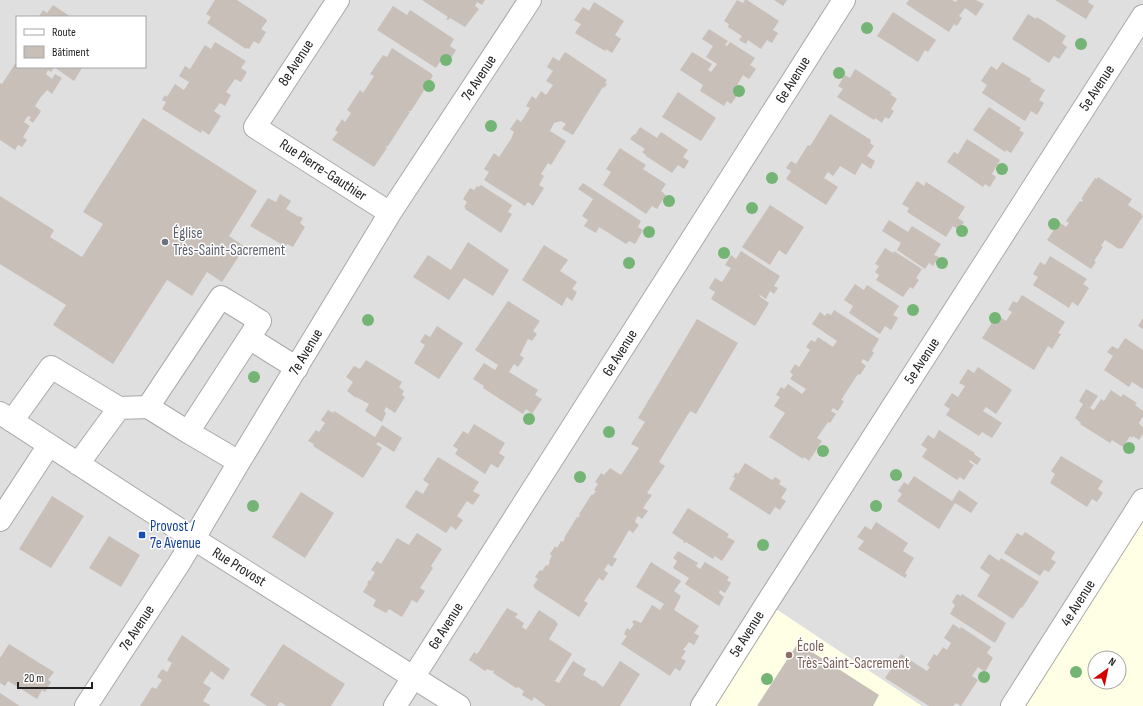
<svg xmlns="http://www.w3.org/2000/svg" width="1143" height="706" font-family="'Sofia Sans Condensed',sans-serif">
  <rect width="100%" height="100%" fill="#f2efe9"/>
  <!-- residential -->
  <path fill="#e0dfdf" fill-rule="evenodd" d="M0 0H1143V706H0ZM17 17H145V67H17ZM1095 658H1119V682H1095Z"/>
  <!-- education -->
  <path fill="#ffffe5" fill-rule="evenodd" d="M1143 519V706H1025ZM1095 658H1119V682H1095Z
    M767 603 922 706H702Z"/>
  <!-- building -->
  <path fill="#c7bfb8" d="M215 0H237L266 19 267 21 261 29 266 32 259 44 254 41 249 49 247 48 246 49 207 23 211 17 206 14Z
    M422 0H485L482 5 477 2 475 6 479 9 465 27 450 18 448 20 446 19 448 17Z
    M737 0 743 3 745 0H747L779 21 773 30 778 33 772 43 767 40 761 49 748 40 746 44 739 40 742 36 728 27 729 24 724 21Z
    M774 0H787L783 6Z
    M909 0H952L956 2 957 0H976L984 4 976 16 965 8 959 16 962 18 957 26 954 24 949 32 906 4Z
    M1055 0H1089L1088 2 1094 6 1086 19Z
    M594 2 624 21 615 35 621 39 612 53 606 49 605 51 575 33 581 24 574 20 583 7 589 11Z
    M53 5 71 17H39L43 10 47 13Z
    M393 6 407 15 410 10 454 39 450 46 456 50 447 65 441 60 436 68 377 30Z
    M893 12 936 40 928 52 925 50 918 62 877 36Z
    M1028 14 1036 19 1037 17 1066 36 1062 43 1067 47 1059 59 1054 56 1049 63 1012 39Z
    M709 29 728 41 725 45 727 46 730 42 755 58 750 65 756 69 749 79 743 75 736 87 741 90 731 104 727 101 724 106 700 91 703 85 680 70 692 52 712 64 708 70 711 72 717 64 706 57 713 46 702 39Z
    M215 42 246 61 241 68 247 72 241 82 235 79 226 92 231 95 225 106 220 103 214 111 221 116 209 135 202 130 201 133 162 109 166 102 162 100 165 95 167 97 175 84 184 90 189 82 179 76 185 66 190 69 205 45 211 49Z
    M392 48 432 74V75L433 76 411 111H408L410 112 388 146 385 147 387 148 374 167 332 140 338 132 335 130 342 119 345 122 351 113 347 110 360 90 363 93 374 76 370 74 383 55 387 57Z
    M565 52 607 80 605 83 607 84 604 88 603 87 573 135 562 129 566 124 561 121 554 123 550 131 566 141 551 165 548 163 541 174 544 176 539 185 544 188 533 206 528 202 525 206 484 180 489 172 484 169 494 153 499 157 511 139 514 132 510 129 517 119 521 122 530 108 526 106 532 96 536 99 541 91 546 95 553 85 546 81 553 71 547 67 553 57 559 61Z
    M17 61V67H81L82 68 74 81 54 67 51 72 48 70 46 74 52 79 55 74 62 78 52 94 47 90 40 98 35 106 41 111 33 123 29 120 31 117 28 116 24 122 30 126 23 137 27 140 22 147 18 145 15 150 0 140V83L2 84Z
    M1002 62 1031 79 1030 81 1045 90 1039 100 1044 103 1037 115 1031 111 1025 121 982 93 987 85 981 81 991 66 997 70Z
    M855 69 892 93 890 94 897 99 891 109 894 111 889 119 885 117 882 123 875 118 874 120 837 97 843 89 838 86 845 75 850 78Z
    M678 92 716 118 701 141 662 117Z
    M989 107 1021 128 1019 130 1024 133 1011 153 1006 150 1005 152 973 130Z
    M830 114 871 140 870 143 874 146 867 156 875 161 871 169 862 163 855 175 840 166 833 176 828 172 824 178 838 187 826 205 786 179 791 171 786 168 791 161 796 164 808 145 810 146Z
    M143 118 257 191 229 236 245 247 222 282 207 272 192 296 167 280 113 364 53 325 66 305 0 264V196L54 230 50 237 82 257 103 224 83 212Z
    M640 127 657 138 661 132 688 150 683 157 689 161 684 169 678 165 672 173 646 156V155L642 152 645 149 630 139 634 134 635 135Z
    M967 139 1000 160 992 174 996 177 990 187 985 184 983 187 947 162 954 152 958 154Z
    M620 148 646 165 643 169 666 184 661 191 666 195 657 209 652 206 646 214 603 185 611 172 606 169Z
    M1098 177 1132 199 1128 205 1142 214 1141 215 1143 216 1122 249 1120 248 1119 249 1105 240 1101 246 1103 247 1094 261 1096 262 1091 269 1047 240 1059 222 1066 227 1069 223 1066 221 1080 201 1082 202 1083 200 1081 199 1095 178 1097 179Z
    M917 181 924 186 926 182 965 207 958 218 964 222 959 230 953 226 946 237 907 212 909 208 902 204Z
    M583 183 641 221 638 227 643 230 635 244 629 241 626 244 599 227 596 233 584 226 588 220 582 216 593 199 578 189Z
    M481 185 512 205 508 212 512 214 501 233 465 209 466 208 464 207 467 202 463 199 470 188 474 190 477 186 479 187Z
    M280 194 291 201 286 209 299 217V216L303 218 300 223 305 227 293 247 287 244 284 248 280 245 281 244 250 226 268 198 276 202Z
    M770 205 804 227 786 255 779 250 770 265 742 247Z
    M889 220 908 232 912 226 941 244 934 255 939 257 933 266 929 263 925 269 897 250 901 243 882 231Z
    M468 242 509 270 493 296 464 278 449 300 413 277 428 255 451 270Z
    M544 245 568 260 560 271 577 282 572 289 577 292 572 301 567 297 562 306 522 280Z
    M885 248 893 253 894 251 922 269 916 278 919 280 913 289 910 287 903 297 876 280 879 275 875 272 879 266 875 264Z
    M741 251 780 276 774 286 778 288 774 294 770 291 766 299 760 295 759 296 769 303 755 326 711 299 715 292 709 288 715 278 722 282 731 268 725 265 731 255 736 259Z
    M1050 256 1087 279 1083 284 1089 288 1078 306 1072 302 1069 308 1033 285 1038 277 1033 274 1040 262 1045 265Z
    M855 284 864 290 867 285 899 306 893 315 898 318 891 330 885 326 880 334 849 313 853 306 844 300Z
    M1022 295 1065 322 1058 333 1061 334 1052 349 1048 346 1034 370 982 338 997 315 1006 321 1012 312 1008 310 1013 301 1017 303Z
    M508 301 540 321 533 331 537 334 532 341 528 339 520 355 524 358 518 367 514 364 509 372 538 390 535 395 542 399 532 414 526 409 523 414 483 388 484 386 473 379 484 363 495 370 498 365 475 350Z
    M834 310 879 339 872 351 874 353 868 362 863 359 861 362 866 366 860 375 858 374 841 400 844 401 838 411 833 408 831 411 836 414 830 423 828 422 817 438 822 441 809 461 804 457 803 459 769 437 785 413 774 406 780 397 776 395 781 387 784 389 788 384 802 394 806 389 790 379 793 375 790 372 795 364 799 367 810 350 806 347 811 340 815 342 818 337 833 347 837 341 812 324 820 312 825 316 827 313 831 315Z
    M1143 318V329L1138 326Z
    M697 319 738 343 696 414 690 411 659 462 665 466 647 493 652 495 643 508 648 511 642 519 638 516 636 519 635 522 639 525 633 533 629 530 621 544 613 557 617 559 612 567 608 564 604 570 608 573 603 581 599 578 584 601 588 603 579 617 534 588 535 587 533 586 538 579 535 577 540 570 542 571 546 565 548 566 550 562 549 561 552 556 550 554 555 546 557 548 561 541 563 542 565 538H564L577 517 578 518 580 515 579 514 592 494 593 495 596 491 594 490 598 484 595 482 601 473 604 475 610 468 621 475 639 448 631 444 645 422 638 418Z
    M437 326 463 343 439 379 414 363 425 345 420 342 425 334 430 337Z
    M1125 338 1143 350V389L1132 382 1129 387 1104 370 1113 356 1107 352 1112 346 1118 349Z
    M366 360 402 382 399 387 404 391 402 395 405 397 395 413 386 407 384 411 386 413 382 422 365 411 369 404 356 397V398L347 391 353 382 346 377 354 366 360 369Z
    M978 367 1012 390 996 414 986 407 983 411 1002 423 992 438 982 432 979 436 946 415 950 409 944 405 952 393 958 397 965 386 959 383 968 369 974 373Z
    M1086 389 1098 396 1090 408 1094 410 1101 399 1104 401 1111 390 1121 397 1123 394 1137 403 1135 405 1143 411V416L1139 423 1143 428V434L1139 440 1133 436 1132 438 1130 436 1123 447 1112 440 1110 443 1080 424 1081 423 1075 418 1083 404 1079 401Z
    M328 410 333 413 334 411 375 437 382 425 402 438 394 452 378 442 376 444 382 448 363 478 313 446 314 444 308 441 316 430 319 432 325 423 321 420Z
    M474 424 505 443 499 453 505 457 498 468 491 464 485 474 455 454 458 449 453 446 463 431 468 434Z
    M939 430 975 453 974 454 981 459 977 465 970 460 969 462 974 465 964 480 960 477 957 480 922 457 927 449 921 445 928 435 934 439Z
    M1061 456 1103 481 1098 489 1103 493 1097 502 1092 499 1087 507 1050 483 1055 474 1051 471Z
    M438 457 479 482 473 491 480 495 473 505 467 501 457 516 463 520 456 530 451 526 446 533 405 507 416 490 423 494 429 484 423 480Z
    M745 463 772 480 775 477 781 481 779 484 787 489 781 498 786 501 780 510 775 507 770 515 729 489 735 478 733 477 736 472 738 474Z
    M914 476 952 501 959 490 978 503 971 513 955 503 939 529 897 501 902 494 898 491 904 482 908 485Z
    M301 492 334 513 305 558 272 537Z
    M52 496 84 516 51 568 19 549Z
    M688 508 729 534 727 537 735 541 722 561 715 556 713 559 686 542 685 543 683 542 684 541 672 533Z
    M876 522 908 543 903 551 914 558 905 573 907 575 905 578 858 549 864 541 857 537 865 526 871 530Z
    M1025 532 1055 552 1051 559 1056 562 1049 572 1044 570 1040 576 1004 553 1017 533 1022 536Z
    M417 533 442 549 431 566 433 568 420 588 425 591 417 603 412 600 402 617 389 609 386 613 373 606 376 600 363 592 368 584 367 583 369 580 370 581 375 572 371 570 377 561 381 564 397 538 409 545Z
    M109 536 140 555 121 587 89 568Z
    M678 551 698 563 696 566 700 569 705 562 729 577 727 580 731 583 725 593 720 590 719 593 724 597 719 606 685 584 689 578 673 568 677 561 673 558Z
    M989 554 999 561 1001 558 1039 582 1022 608 1021 607 1013 619 977 596 990 575 980 568Z
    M651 562 681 581 674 591 681 596 674 610 699 626 694 633 699 636 694 645 689 642 683 650 686 651 681 658 686 661 680 671 675 668 670 676 621 644 627 636 624 634 627 628 630 630 634 624 632 622 634 620 641 623 652 605 660 610 664 604 636 587Z
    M957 594 961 596 962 594 1006 623 995 643 950 614 955 605 952 602Z
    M507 608 518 614 515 617 524 623 522 627 526 630 539 610 556 621V622L558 624 549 639 572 654 555 681 559 683 573 661 586 669 583 675 593 681 594 680 603 687 620 661 640 674 620 706H546L534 697 532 701 522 695 524 691 518 687 516 688 493 673 494 671 492 670V671L487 669 485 671 469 660 474 652 476 654 478 653Z
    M953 624 960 629 961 627 991 647 987 653 993 658 985 672 978 667 972 676 978 680 961 706 956 703 953 706H929L885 678 901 654 927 671 930 667 927 665 934 654 937 656 943 647 947 650 951 643 944 638Z
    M182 635 230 669 223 680 211 671 203 683 211 688 203 701 210 705 209 706H140L152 687 156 689 162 680 157 677 162 669 167 672 172 663 167 660Z
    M798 643 879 695 873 706H757Z
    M9 644 54 672 48 680 51 682 45 692 42 690 37 699 8 681 5 686 0 683V658Z
    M283 644 345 684 331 706H287L280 702 277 706H267L250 695Z
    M0 693 20 706H0Z"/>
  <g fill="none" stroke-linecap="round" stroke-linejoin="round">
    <!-- minor casing -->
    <g stroke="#a9a9a9" stroke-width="24">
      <path id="minor" d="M338 0 255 127 390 213
        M249 338 297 368
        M0 413 194 539 459 706
        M12 421 51 367 119 408 148 407 188 432 260 321 221 297 148 407
        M188 432 239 462
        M78 464 119 408
        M0 520 49 445
        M86 706 180 562 239 462 390 213 530 0
        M395 706 844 0
        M702 706 767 603 1143 16
        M1012 706 1143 500"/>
    </g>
    <!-- minor -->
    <use href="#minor" stroke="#fff" stroke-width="22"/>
  </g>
  <!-- trees -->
  <g fill="#74b475">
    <circle cx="867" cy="28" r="6"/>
    <circle cx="1081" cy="44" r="6"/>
    <circle cx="446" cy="60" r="6"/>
    <circle cx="839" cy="73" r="6"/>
    <circle cx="429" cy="86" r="6"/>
    <circle cx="739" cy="91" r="6"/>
    <circle cx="491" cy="126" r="6"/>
    <circle cx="1002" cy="169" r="6"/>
    <circle cx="772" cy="178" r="6"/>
    <circle cx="669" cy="201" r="6"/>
    <circle cx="752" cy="208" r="6"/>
    <circle cx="1054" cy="224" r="6"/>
    <circle cx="962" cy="231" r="6"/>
    <circle cx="649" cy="232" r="6"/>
    <circle cx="724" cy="253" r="6"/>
    <circle cx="629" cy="263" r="6"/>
    <circle cx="942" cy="263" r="6"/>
    <circle cx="913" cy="310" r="6"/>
    <circle cx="995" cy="318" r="6"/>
    <circle cx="368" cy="320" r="6"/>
    <circle cx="254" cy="377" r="6"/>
    <circle cx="529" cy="419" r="6"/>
    <circle cx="609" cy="432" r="6"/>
    <circle cx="1129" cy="448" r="6"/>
    <circle cx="823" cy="451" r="6"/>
    <circle cx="896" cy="475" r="6"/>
    <circle cx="580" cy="477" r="6"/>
    <circle cx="253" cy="506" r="6"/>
    <circle cx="876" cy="506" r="6"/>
    <circle cx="763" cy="545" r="6"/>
    <circle cx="1076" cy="672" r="6"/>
    <circle cx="984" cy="677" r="6"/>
    <circle cx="767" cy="679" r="6"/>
  </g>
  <!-- markers -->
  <circle fill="#6b7280" stroke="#fff" stroke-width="1.5" cx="165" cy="242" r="4"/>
  <rect fill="#1a4fb4" stroke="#fff" stroke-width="1.5" x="138" y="531" width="8" height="8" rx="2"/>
  <circle fill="#8d6e63" stroke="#fff" stroke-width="1.5" cx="789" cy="655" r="4"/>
  <g text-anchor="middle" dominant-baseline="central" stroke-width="3" stroke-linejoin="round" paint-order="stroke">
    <!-- street labels -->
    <g font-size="15" fill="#222" stroke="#fff">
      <text transform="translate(296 63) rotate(-57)">8e Avenue</text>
      <text transform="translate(479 78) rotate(-57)">7e Avenue</text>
      <text transform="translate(793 80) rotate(-58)">6e Avenue</text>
      <text transform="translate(1097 88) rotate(-57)">5e Avenue</text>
      <text transform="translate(323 170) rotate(33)">Rue Pierre-Gauthier</text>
      <text transform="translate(306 352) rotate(-59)">7e Avenue</text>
      <text transform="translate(620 353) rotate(-58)">6e Avenue</text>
      <text transform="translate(922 361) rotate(-57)">5e Avenue</text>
      <text transform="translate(239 567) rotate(32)">Rue Provost</text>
      <text transform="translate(1078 603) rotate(-58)">4e Avenue</text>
      <text transform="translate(446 626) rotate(-58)">6e Avenue</text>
      <text transform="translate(137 628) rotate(-57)">7e Avenue</text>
      <text transform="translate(747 634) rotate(-58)">5e Avenue</text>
    </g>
    <!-- worship labels -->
    <g font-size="15" fill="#5b616d" stroke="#fff" text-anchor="start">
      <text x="173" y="233">Église<tspan x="173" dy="17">Très-Saint-Sacrement</tspan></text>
    </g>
    <!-- transit labels -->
    <g font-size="15" fill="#164399" stroke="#fff" text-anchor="start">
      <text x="150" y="526">Provost /<tspan x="150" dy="17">7e Avenue</tspan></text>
    </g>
    <!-- education labels -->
    <g font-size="15" fill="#785e54" stroke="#fff" text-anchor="start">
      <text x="797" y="646">École<tspan x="797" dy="17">Très-Saint-Sacrement</tspan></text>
    </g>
  </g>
  <!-- legend -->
  <rect x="16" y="16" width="130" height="52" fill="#ffffff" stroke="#a7a7a7"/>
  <rect x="24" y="29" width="20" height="6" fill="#ffffff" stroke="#a7a7a7"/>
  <text x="52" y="36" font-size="12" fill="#222222">Route</text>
  <rect x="24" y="46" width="20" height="12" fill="#c7bfb8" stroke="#a7a7a7"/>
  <text x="52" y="56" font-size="12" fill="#222222">Bâtiment</text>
  <!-- north arrow -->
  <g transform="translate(1107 670) rotate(33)"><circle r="19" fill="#ffffff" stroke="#a7a7a7"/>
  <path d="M0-3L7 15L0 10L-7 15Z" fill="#d40000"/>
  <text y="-6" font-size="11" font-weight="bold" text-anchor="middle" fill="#222222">N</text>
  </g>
  <!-- scale -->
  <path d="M18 682v6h74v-6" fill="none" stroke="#222222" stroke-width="2"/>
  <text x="24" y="682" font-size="12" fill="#222222" stroke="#ffffff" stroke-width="3" paint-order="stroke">20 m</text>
</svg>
